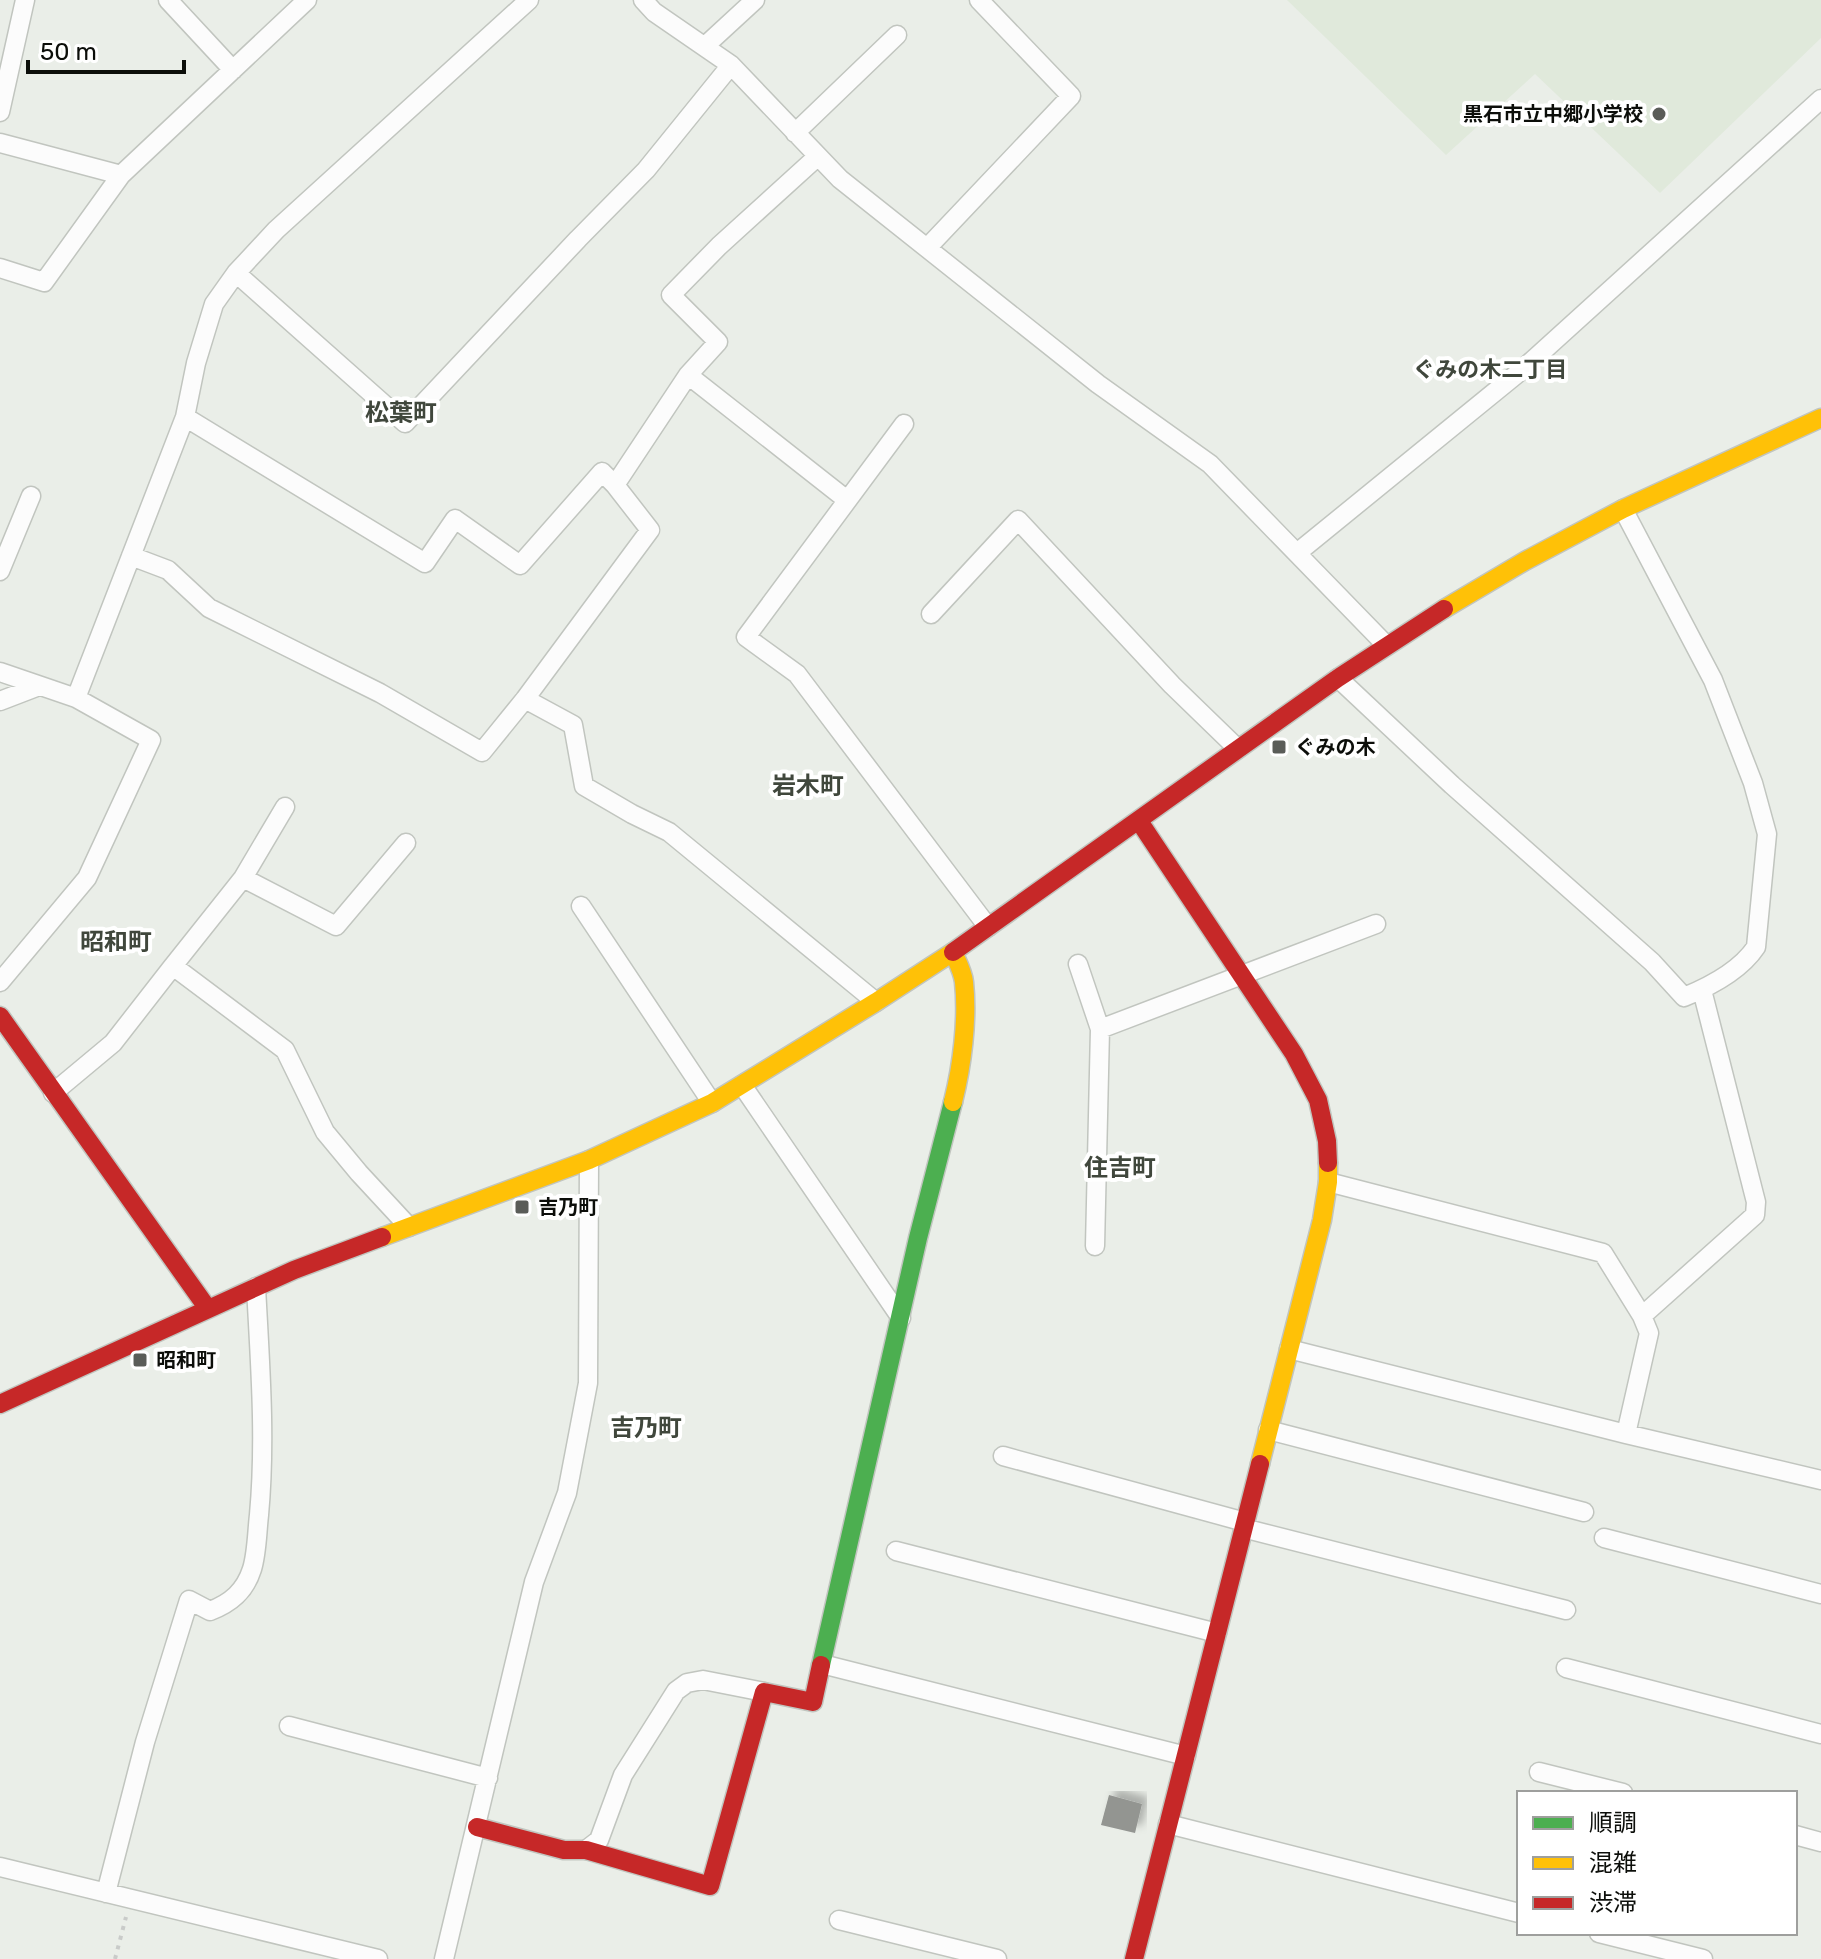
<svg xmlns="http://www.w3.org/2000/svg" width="1821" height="1959" font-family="Rubik,'Noto Sans JP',sans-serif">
  <defs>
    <filter id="shadow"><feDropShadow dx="7" dy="-7" stdDeviation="4" flood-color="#0004"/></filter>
  </defs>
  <rect width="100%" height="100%" fill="#eaeee8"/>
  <!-- built -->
  <path fill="#e0e9db" d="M1287 0H1821V38L1660 193 1535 74 1446 155Z"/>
  <!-- building -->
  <path fill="#939591" filter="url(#shadow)" d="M1109 1795 1142 1804 1135 1833 1101 1825Z"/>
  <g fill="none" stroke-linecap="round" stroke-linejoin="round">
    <!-- street casing -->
    <g stroke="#c1c5bf" stroke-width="21">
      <path id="street" d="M168 0 233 70
        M643 0 654 12 731 65 840 179 1098 384 1210 464 1386 645
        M705 46 755 0
        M0 112 25 0
        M795 133 897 35
        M0 143 121 175
        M927 248 1071 96 979 0
        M0 268 44 282 121 175 307 0
        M236 273 405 423 578 239 646 170 731 65
        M688 375 847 500
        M185 417 425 563 455 519 520 565 602 472 615 485 650 530 525 699
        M904 424 746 637 797 674 988 927
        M615 485 688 375 718 342 671 295 719 246 817 157
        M1297 553 1523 369 1821 99
        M131 556 168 570 209 608 380 693 482 752 525 699 573 725 584 786 632 814 669 832 876 1002
        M0 571 31 496
        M931 614 1018 520 1172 685 1238 749
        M0 672 76 698 151 740 87 878 0 982
        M1338 678 1452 785 1652 962 1684 997C1711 986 1740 971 1756 947L1767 834 1753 783 1713 680 1623 509
        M76 698 185 417 196 363 214 304 236 273 276 230 529 0
        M0 701 39 686
        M243 878 336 926 406 843
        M581 906 712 1103
        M1078 964 1100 1029 1095 1246
        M173 966 243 878 285 807
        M1100 1029 1376 924
        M742 1085 901 1318
        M53 1093 113 1043 173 966 285 1050 325 1132 359 1173 409 1227
        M1328 1182 1603 1253 1642 1316
        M1289 1349 1626 1434 1821 1480
        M1268 1430 1584 1512
        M1626 1434 1649 1333 1642 1316 1755 1215 1756 1202 1702 990
        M1003 1456 1245 1522
        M1243 1528 1566 1610
        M1604 1538 1821 1594
        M896 1551 1217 1633
        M822 1664 1186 1756
        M1566 1668 1821 1734
        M289 1726 488 1778
        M1539 1772 1623 1793
        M1168 1824 1519 1913
        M1795 1835 1821 1842
        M586 1850 599 1840 623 1775 676 1691 687 1683 703 1680 764 1692
        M0 1867 378 1959
        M106 1893 145 1742 189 1600 210 1611C231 1603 245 1591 252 1569 257 1553 257 1532 259 1515 266 1439 260 1363 256 1287
        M839 1920 997 1959
        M1599 1933 1703 1959
        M444 1959 534 1582 567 1493 588 1383 589 1160"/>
    </g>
    <!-- fast casing -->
    <g stroke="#c1c5bf" stroke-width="21">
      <path id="fast" d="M821 1665 918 1238 953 1102"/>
    </g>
    <!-- slow casing -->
    <g stroke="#c1c5bf" stroke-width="21">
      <path id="slow" d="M1444 609 1525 561 1623 509 1821 418
        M953 1102C962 1066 968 1020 964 982 963 972 957 961 953 952
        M382 1237 589 1160 712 1103 876 1002 953 952
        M1260 1464 1322 1220 1328 1182V1163"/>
    </g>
    <!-- jam casing -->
    <g stroke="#c1c5bf" stroke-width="21">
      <path id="jam" d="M1139 821 1294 1054 1318 1100 1327 1141 1328 1163
        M953 952 1338 678 1444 609
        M0 1016 208 1309
        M0 1404 294 1270 382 1237
        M477 1827 564 1850H586L710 1886 764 1692 813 1702 821 1665
        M1134 1959 1260 1464"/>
    </g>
    <!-- path -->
    <path stroke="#c9cbc9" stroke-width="4" stroke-dasharray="4 6" stroke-linecap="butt" d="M115 1959 126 1917"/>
    <!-- street -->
    <use href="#street" stroke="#fcfcfc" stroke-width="18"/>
    <!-- fast -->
    <use href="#fast" stroke="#4caf50" stroke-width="18"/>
    <!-- slow -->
    <use href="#slow" stroke="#ffc107" stroke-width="18"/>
    <!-- jam -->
    <use href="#jam" stroke="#c62828" stroke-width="18"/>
  </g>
  <!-- markers -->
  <g fill="#5a5c58" stroke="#fff" stroke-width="3">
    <circle cx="1659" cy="114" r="8"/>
    <rect x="1271" y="739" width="16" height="16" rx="4"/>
    <rect x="514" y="1199" width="16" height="16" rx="4"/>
    <rect x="132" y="1352" width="16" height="16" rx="4"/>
  </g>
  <g text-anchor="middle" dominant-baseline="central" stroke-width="8" stroke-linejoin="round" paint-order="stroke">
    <!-- poi labels -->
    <g font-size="20" font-weight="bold" fill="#0c0e0a" stroke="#fff" text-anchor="start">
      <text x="1643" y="114" text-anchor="end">黒石市立中郷小学校</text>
      <text x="1295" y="747">ぐみの木</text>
      <text x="538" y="1207">吉乃町</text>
      <text x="156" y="1360">昭和町</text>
    </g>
    <!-- neighbourhood labels -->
    <g font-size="22" font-weight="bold" fill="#40473c" stroke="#fff">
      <text x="1490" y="369">ぐみの木二丁目</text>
    </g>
    <!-- quarter labels -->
    <g font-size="24" font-weight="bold" fill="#40473c" stroke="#fff">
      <text x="401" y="413">松葉町</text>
      <text x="808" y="786">岩木町</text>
      <text x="116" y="942">昭和町</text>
      <text x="1120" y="1168">住吉町</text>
      <text x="646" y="1428">吉乃町</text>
    </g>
  </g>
  <!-- legend -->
  <rect x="1517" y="1791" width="280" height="144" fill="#ffffff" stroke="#9e9f9d" stroke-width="2"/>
  <rect x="1533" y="1817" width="40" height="12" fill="#4caf50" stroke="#9e9f9d" stroke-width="2"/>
  <text x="1589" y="1831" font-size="24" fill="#0c0e0a">順調</text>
  <rect x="1533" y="1857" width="40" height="12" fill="#ffc107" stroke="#9e9f9d" stroke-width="2"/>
  <text x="1589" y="1871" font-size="24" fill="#0c0e0a">混雑</text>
  <rect x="1533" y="1897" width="40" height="12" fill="#c62828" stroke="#9e9f9d" stroke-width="2"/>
  <text x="1589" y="1911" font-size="24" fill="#0c0e0a">渋滞</text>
  <!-- scale -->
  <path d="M28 60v12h156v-12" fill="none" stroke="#0c0e0a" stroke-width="4"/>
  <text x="40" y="60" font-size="24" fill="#0c0e0a" stroke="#ffffff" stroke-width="6" paint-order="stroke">50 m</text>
</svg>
